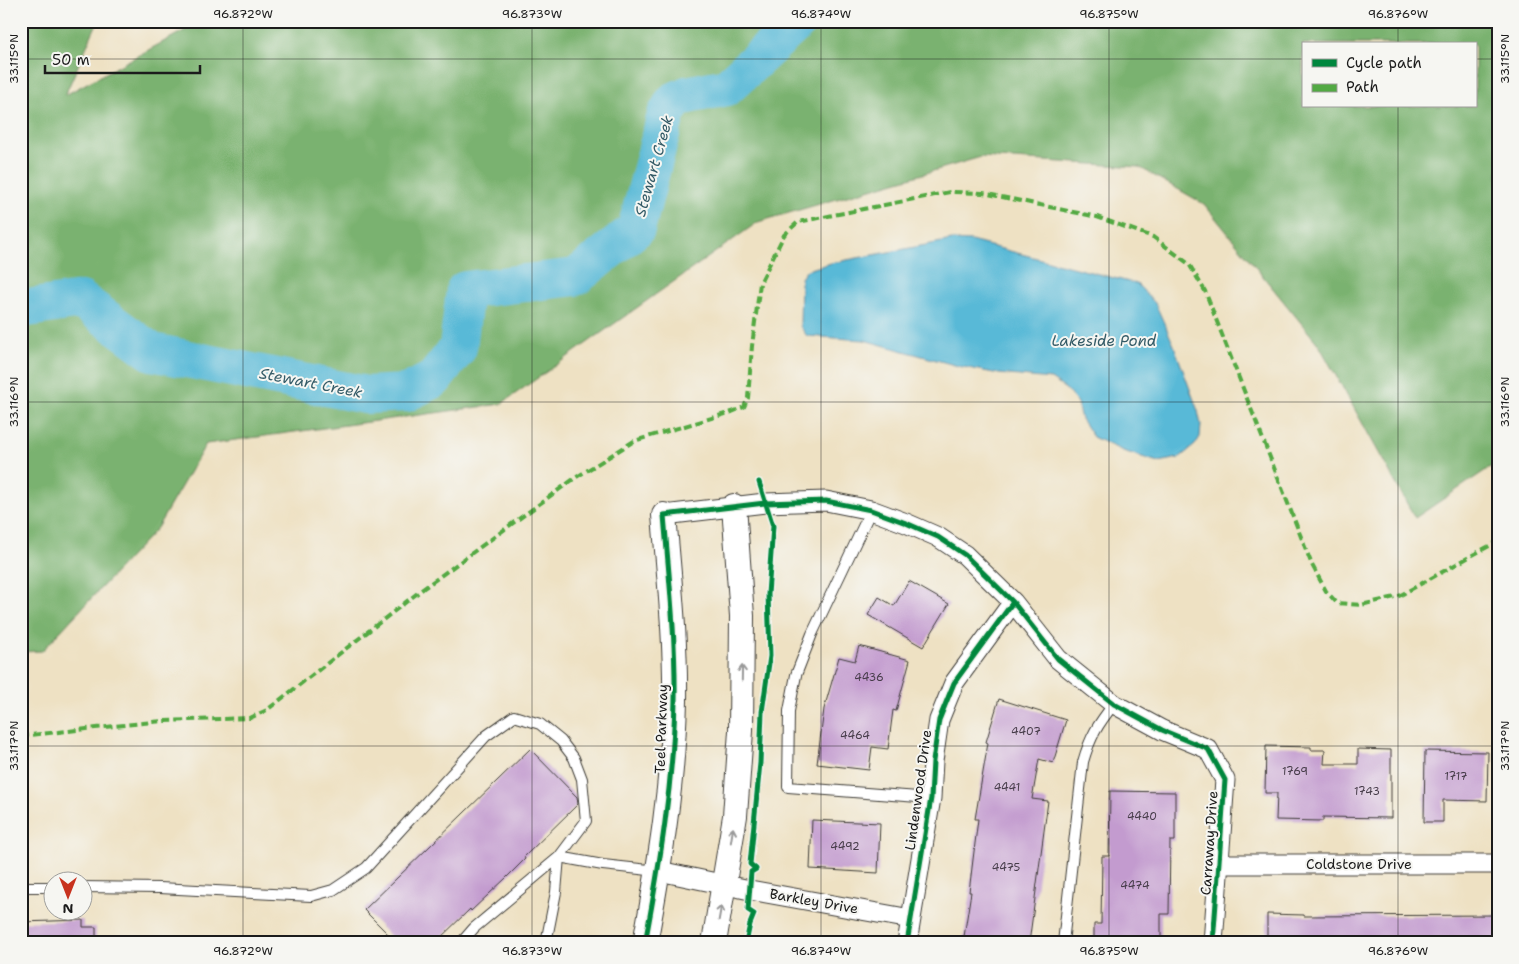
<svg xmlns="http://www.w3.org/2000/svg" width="1519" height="964" font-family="'Shantell Sans',sans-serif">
  <rect width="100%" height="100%" fill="#f6f6f2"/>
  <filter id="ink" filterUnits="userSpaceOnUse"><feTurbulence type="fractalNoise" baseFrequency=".02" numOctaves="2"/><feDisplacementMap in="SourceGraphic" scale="10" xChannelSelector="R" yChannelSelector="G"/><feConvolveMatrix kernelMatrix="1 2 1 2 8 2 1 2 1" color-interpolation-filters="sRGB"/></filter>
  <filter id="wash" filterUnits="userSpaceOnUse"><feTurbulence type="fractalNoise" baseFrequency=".0096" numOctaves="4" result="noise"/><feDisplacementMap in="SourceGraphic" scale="20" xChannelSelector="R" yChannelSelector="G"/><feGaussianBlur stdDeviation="1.12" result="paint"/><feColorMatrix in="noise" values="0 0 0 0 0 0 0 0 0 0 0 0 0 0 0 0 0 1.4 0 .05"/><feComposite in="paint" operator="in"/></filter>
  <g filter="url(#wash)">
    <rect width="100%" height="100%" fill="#eee1c3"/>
    <!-- forest -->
    <path fill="#7ab26f" stroke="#4b6746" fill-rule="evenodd" d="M21 21H98L65 95 202 21H1498V462L1415 518 1319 345 1204 204 1139 167 981 157 758 222 501 404 206 444 157 528 42 651 21 652ZM1303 44H1475V106H1303Z"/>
    <!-- water -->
    <path fill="#59b9d7" stroke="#3a6a7a" d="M952 240 971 241 1137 284 1155 303 1173 343 1198 411 1201 425 1200 437 1195 445 1179 458 1158 462 1123 451 1093 437 1081 419 1077 403 1067 390 1051 379 999 374 958 366 864 340 807 336 800 326 801 278 807 270 831 263Z"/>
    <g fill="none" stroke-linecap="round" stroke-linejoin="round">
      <!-- river -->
      <path stroke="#59b9d7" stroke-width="38" d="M21 309 81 300 152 352 366 395 406 393 434 379 458 348 465 290 576 277 636 229 666 115 674 101 687 95 727 87 799 21"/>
    </g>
    <g id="blocks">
      <!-- building -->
      <path fill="#c39bcf" d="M909 581 949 604 923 647 868 615 879 597 894 606Z
        M859 646 910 660 896 711 893 710 888 749 872 747 869 770 817 764 824 709 839 657 855 661Z
        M999 699 1066 720 1053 763 1039 759 1032 799 1048 801 1029 943H963L971 892H969L978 819H975L988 743 986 742Z
        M1266 746 1311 747V750H1325L1324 764H1358V749L1391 750V818L1323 817V821L1276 820 1277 793H1265Z
        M530 749 577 797 578 804 524 857 525 859 506 878 471 911 470 909 435 943H397L364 910Z
        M1425 751 1488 752 1487 801 1443 800V822H1424Z
        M1110 791 1175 792V841H1170L1169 914H1161V943H1094V924H1101L1102 856H1109Z
        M812 820 880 823 878 873 810 869Z
        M1267 914 1304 915V916L1498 915V943H1267Z
        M83 920V927H96V943H21V922Z"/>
    </g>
  </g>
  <g filter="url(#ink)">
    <use href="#blocks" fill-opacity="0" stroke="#3c3a35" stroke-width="1"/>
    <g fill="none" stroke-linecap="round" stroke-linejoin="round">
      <!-- service casing -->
      <g stroke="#3c3a35" stroke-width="12">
        <path id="service" d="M871 510 812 634 796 675 789 711 788 787 931 798
          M21 887H52
          M82 887 160 888 311 896 333 890 366 868 486 736 514 716 540 724 561 741 574 758 582 779 586 821 559 857 474 928 461 943
          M546 943 556 892 559 857 603 865 658 871
          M1063 943 1083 762C1090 737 1098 724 1114 704"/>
      </g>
      <!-- minor casing -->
      <g stroke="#3c3a35" stroke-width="21">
        <path id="minor" d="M664 515 765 503 826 501 871 510 906 523 938 537 965 555 1013 602 1058 659 1114 704 1162 730 1208 749 1225 780 1213 943
          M1219 864H1498
          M659 871 750 890 911 919
          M907 943 931 798 933 761 939 720 954 683 1013 602"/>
      </g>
      <!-- tertiary casing -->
      <g stroke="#3c3a35" stroke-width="26">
        <path id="tertiary" d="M645 943C660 863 673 783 675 701 676 639 669 577 664 515
          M714 943 735 816 741 731 742 616 734 506"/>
      </g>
      <!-- service -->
      <use href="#service" stroke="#fff" stroke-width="10"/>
      <!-- minor -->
      <use href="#minor" stroke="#fff" stroke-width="19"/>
      <!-- tertiary -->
      <use href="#tertiary" stroke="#fff" stroke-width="24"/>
      <!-- quiet -->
      <path stroke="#52a943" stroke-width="4" stroke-dasharray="8 4" stroke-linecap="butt" d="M21 736 162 721 250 718 267 710 424 588 575 478 634 441 732 412 744 407 748 398 752 346 760 283 784 235 798 222 950 192 983 193 1097 217 1153 237 1189 264 1205 291 1312 565 1326 591 1337 603 1361 605 1399 596 1498 541"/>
      <!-- cycleway casing -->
      <g stroke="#f6f6f2" stroke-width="8">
        <path id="cycleway" d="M645 943C660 863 673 783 675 701 676 639 669 577 664 515L765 503 826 501 871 510 906 523 938 537 965 555 1013 602 1058 659 1114 704 1162 730 1208 749 1225 780 1213 943
          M746 943 750 924 754 914 748 910 751 872 756 869 750 864 760 763 762 712 770 656 768 594 773 526 759 482
          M907 943 931 798 933 761 939 720 954 683 1013 602"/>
      </g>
      <!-- cycleway -->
      <use href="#cycleway" stroke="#00873e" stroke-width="5"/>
    </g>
    <!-- one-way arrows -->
    <defs><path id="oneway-shaft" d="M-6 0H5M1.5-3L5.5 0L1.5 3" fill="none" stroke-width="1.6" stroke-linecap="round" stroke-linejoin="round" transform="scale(1.25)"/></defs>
    <g stroke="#999">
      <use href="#oneway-shaft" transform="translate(742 673) rotate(-89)"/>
      <use href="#oneway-shaft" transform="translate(732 835) rotate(-81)"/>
      <use href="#oneway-shaft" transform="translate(720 913) rotate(-80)"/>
    </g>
  </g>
  <!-- ticks -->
  <path fill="none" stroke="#1c1c1c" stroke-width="1" stroke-opacity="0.45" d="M243 21V943M532 21V943M821 21V943M1109 21V943M1398 21V44M21 59H1303M1475 59H1498M1398 106V943M21 402H1498M21 746H1498"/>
  <g text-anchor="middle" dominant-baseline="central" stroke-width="4" stroke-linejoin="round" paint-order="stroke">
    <!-- number labels -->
    <g font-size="11" fill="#463c49">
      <text x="869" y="677">4436</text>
      <text x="1026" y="731">4407</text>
      <text x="855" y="735">4464</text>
      <text x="1295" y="771">1769</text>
      <text x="1456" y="776">1717</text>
      <text x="1007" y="787">4441</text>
      <text x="1367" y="791">1743</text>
      <text x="1142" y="816">4440</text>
      <text x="845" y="846">4492</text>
      <text x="1006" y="867">4475</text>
      <text x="1135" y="885">4474</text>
    </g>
    <!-- street labels -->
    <g font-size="14" fill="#1c1c1c" stroke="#f6f6f2">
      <text transform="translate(661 729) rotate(-88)">Teel Parkway</text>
      <text transform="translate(918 790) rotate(-82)">Lindenwood Drive</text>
      <text transform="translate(1209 843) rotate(-86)">Carraway Drive</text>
      <text x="1359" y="864">Coldstone Drive</text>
      <text transform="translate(814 901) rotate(10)">Barkley Drive</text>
    </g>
    <!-- water labels -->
    <g font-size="15" font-style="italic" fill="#345b67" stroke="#f6f6f2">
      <text transform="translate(654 166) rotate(-74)">Stewart Creek</text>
      <text x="1104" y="341">Lakeside Pond</text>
      <text transform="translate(311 383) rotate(11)">Stewart Creek</text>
    </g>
  </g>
  <!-- margin -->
  <rect width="1519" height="964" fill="none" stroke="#f6f6f2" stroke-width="55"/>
  <!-- legend -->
  <rect x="1302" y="42" width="175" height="65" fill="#f6f6f2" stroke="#9f9f9c"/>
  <rect x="1312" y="59" width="25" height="8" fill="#00873e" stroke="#9f9f9c"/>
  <text x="1346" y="68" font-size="15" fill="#1c1c1c">Cycle path</text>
  <rect x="1312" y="84" width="25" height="8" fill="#52a943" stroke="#9f9f9c"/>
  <text x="1346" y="92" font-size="15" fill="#1c1c1c">Path</text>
  <!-- north arrow -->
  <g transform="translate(68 896) rotate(180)"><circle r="24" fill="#f6f6f2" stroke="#9f9f9c"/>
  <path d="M0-4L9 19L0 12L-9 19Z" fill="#c8321e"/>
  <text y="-8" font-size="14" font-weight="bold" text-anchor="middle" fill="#1c1c1c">N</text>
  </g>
  <!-- scale -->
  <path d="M45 65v8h155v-8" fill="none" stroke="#1c1c1c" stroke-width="2.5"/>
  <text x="52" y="65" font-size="15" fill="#1c1c1c" stroke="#f6f6f2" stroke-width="4" paint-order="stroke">50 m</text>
  <rect x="28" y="28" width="1464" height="908" fill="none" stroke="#1c1c1c" stroke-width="2"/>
  <g font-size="12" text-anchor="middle" fill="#1c1c1c">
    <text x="243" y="18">96.872°W</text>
    <text x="532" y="18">96.873°W</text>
    <text x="821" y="18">96.874°W</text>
    <text x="1109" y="18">96.875°W</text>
    <text x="1398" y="18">96.876°W</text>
    <text transform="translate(1505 59) rotate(-90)" y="4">33.115°N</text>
    <text transform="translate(14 59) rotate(-90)" y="4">33.115°N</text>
    <text transform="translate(1505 402) rotate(-90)" y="4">33.116°N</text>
    <text transform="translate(14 402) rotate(-90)" y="4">33.116°N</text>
    <text transform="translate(1505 746) rotate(-90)" y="4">33.117°N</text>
    <text transform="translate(14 746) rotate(-90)" y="4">33.117°N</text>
    <text x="243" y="955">96.872°W</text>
    <text x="532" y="955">96.873°W</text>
    <text x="821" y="955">96.874°W</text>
    <text x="1109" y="955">96.875°W</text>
    <text x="1398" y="955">96.876°W</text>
  </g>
</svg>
